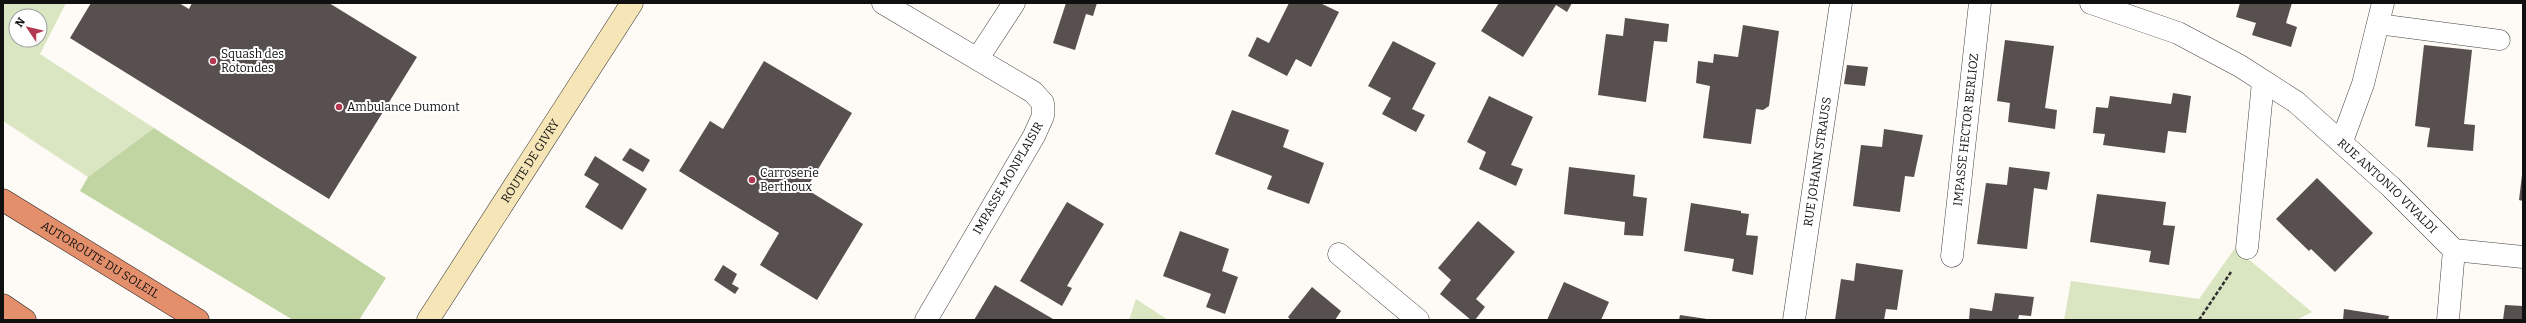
<svg xmlns="http://www.w3.org/2000/svg" width="2526" height="323" font-family="Bitter,serif">
  <rect width="100%" height="100%" fill="#fefaf5"/>
  <!-- green -->
  <path fill="#dae6c1" fill-rule="evenodd" d="M3 3H66L40 54 154 128 88 177 3 121ZM16 16H40V40H16Z
    M2235 248 2312 312 2297 320H2064L2071 281 2199 299Z
    M1136 299 1168 320H1129Z"/>
  <!-- forest -->
  <path fill="#c1d5a2" d="M154 128 386 278 359 320H293L80 191 88 177Z"/>
  <!-- building -->
  <path fill="#58504e" d="M91 3H179L189 9 192 3H329L417 57 329 199 70 38Z
    M1066 3H1097L1093 16 1086 14 1075 50 1053 43Z
    M1289 3H1320L1339 12 1311 67 1296 59 1287 76 1248 56 1257 37 1269 43Z
    M1499 3H1572L1567 12 1556 5 1523 57 1481 31Z
    M2240 3H2292L2286 23 2297 27 2291 47 2252 35 2256 23 2236 17Z
    M1625 18 1669 24 1667 42 1654 41 1646 102 1598 95 1606 34 1623 36Z
    M1743 25 1779 31 1769 106 1763 110 1756 109 1751 144 1703 138 1710 86 1696 83 1698 61 1713 63 1714 54 1738 57Z
    M2005 40 2054 46 2045 108 2057 110 2055 129 2008 122 2010 103 1997 101Z
    M1393 41 1436 63 1412 109 1425 115 1416 132 1382 114 1391 98 1368 86Z
    M2424 45 2472 50 2464 124 2475 125 2473 151 2427 147 2430 128 2415 126Z
    M764 61 852 113 806 189 863 224 817 300 760 265 779 233 679 171 710 121 723 129Z
    M1847 65 1868 67 1865 86 1844 84Z
    M2173 93 2191 96 2186 133 2168 131 2165 153 2103 145 2105 134 2093 133 2096 107 2108 108 2110 96 2171 104Z
    M1489 96 1533 117 1511 165 1523 169 1516 186 1479 169 1486 152 1467 142Z
    M1232 110 1289 130 1283 147 1324 163 1309 204 1267 189 1272 176 1215 154Z
    M1884 129 1923 135 1914 177 1905 176 1900 212 1853 206 1861 145 1882 147Z
    M630 148 650 160 643 172 622 160Z
    M595 156 647 189 622 230 585 207 599 184 584 175Z
    M1569 167 1635 175 1633 196 1647 198 1643 236 1624 235 1625 222 1564 214Z
    M2009 167 2050 172 2047 190 2034 188 2027 249 1977 244 1986 183 2007 185Z
    M2522 175H2523V201L2519 200Z
    M2317 178 2373 233 2335 272 2311 249 2309 251 2276 219Z
    M2097 194 2166 202 2163 225 2175 226 2169 265 2149 262 2151 251 2090 242Z
    M1067 202 1104 224 1067 286 1072 288 1062 306 1020 281Z
    M1691 203 1741 211V213L1749 214 1746 235 1758 236 1753 275 1732 271 1734 259 1684 251Z
    M1478 221 1515 252 1476 299 1485 307 1475 320H1471L1440 294 1451 280 1438 268Z
    M1180 231 1229 249 1222 271 1238 277 1225 314 1206 307 1211 294 1163 276Z
    M1856 263 1903 270 1897 310 1886 309 1884 320H1835L1841 279 1854 281Z
    M723 265 737 274 732 284 739 288 735 294 714 280Z
    M1564 282 1609 302 1601 320H1547Z
    M995 285 1053 319 1052 320H974Z
    M1312 287 1341 311 1335 320H1291L1288 317Z
    M1995 293 2034 297 2031 316 2019 315 2018 320H1969L1970 308 1992 311Z
    M2505 305 2523 306V320H2503Z
    M2344 309 2389 316 2388 320H2343Z
    M1680 315 1707 319V320H1679Z"/>
  <g fill="none" stroke-linecap="round" stroke-linejoin="round">
    <!-- service casing -->
    <g stroke="#434343" stroke-width="21">
      <path id="service" d="M2378 24 2500 40"/>
    </g>
    <!-- minor casing -->
    <g stroke="#434343" stroke-width="23">
      <g id="minor">
        <path d="M883 3 1033 92 1043 103V116L1034 136 926 320"/>
        <path id="s1" d="M2091 3 2178 33 2240 66 2296 102 2391 187 2454 250 2523 257"/>
        <path d="M978 58 1014 3"/>
        <path d="M2342 141 2363 84 2383 3"/>
        <path d="M2247 248 2263 82"/>
        <path d="M1339 254 1418 320"/>
        <path id="s2" d="M1952 256 1980 3"/>
        <path id="s3" d="M1794 320 1841 3"/>
        <path d="M2448 320 2454 250"/>
      </g>
    </g>
    <!-- secondary casing -->
    <g stroke="#323232" stroke-width="23">
      <g id="secondary">
        <path id="s4" d="M428 320 632 3"/>
      </g>
    </g>
    <!-- motorway casing -->
    <g stroke="#212121" stroke-width="23">
      <g id="motorway">
        <path id="s5" d="M3 200 198 320"/>
        <path d="M3 305 25 320"/>
      </g>
    </g>
    <!-- path -->
    <path stroke="#323232" stroke-width="2.5" stroke-dasharray="4 2" stroke-linecap="butt" d="M2199 320 2231 272"/>
    <!-- service -->
    <use href="#service" stroke="#fff" stroke-width="20"/>
    <!-- minor -->
    <use href="#minor" stroke="#fff" stroke-width="22"/>
    <!-- secondary -->
    <use href="#secondary" stroke="#f6e5b7" stroke-width="22"/>
    <!-- motorway -->
    <use href="#motorway" stroke="#e48f6c" stroke-width="22"/>
  </g>
  <!-- markers -->
  <g fill="#b23751" stroke="#fff" stroke-width="1.5">
    <circle cx="213" cy="61" r="4"/>
    <circle cx="339" cy="107" r="4"/>
    <circle cx="752" cy="180" r="4"/>
  </g>
  <g text-anchor="middle" dominant-baseline="central" stroke-width="4" stroke-linejoin="round" paint-order="stroke">
    <!-- poi labels -->
    <g font-size="12" fill="#101010" stroke="#fff" text-anchor="start">
      <text x="221" y="54">Squash des<tspan x="221" dy="14">Rotondes</tspan></text>
      <text x="347" y="107">Ambulance Dumont</text>
      <text x="760" y="173">Carroserie<tspan x="760" dy="14">Berthoux</tspan></text>
    </g>
    <!-- street labels -->
    <g font-size="12" fill="#101010" stroke="#fff">
      <text stroke="none"><textPath href="#s2" startOffset="127">IMPASSE HECTOR BERLIOZ</textPath></text>
      <text stroke="none"><textPath href="#s4" startOffset="189">ROUTE DE GIVRY</textPath></text>
      <text stroke="none"><textPath href="#s3" startOffset="160">RUE JOHANN STRAUSS</textPath></text>
      <text transform="translate(1008 178) rotate(-60)">IMPASSE MONPLAISIR</text>
      <text stroke="none"><textPath href="#s1" startOffset="353">RUE ANTONIO VIVALDI</textPath></text>
      <text stroke="none"><textPath href="#s5" startOffset="114">AUTOROUTE DU SOLEIL</textPath></text>
    </g>
  </g>
  <!-- border -->
  <rect width="2526" height="323" fill="none" stroke="#101010" stroke-width="8"/>
  <!-- north arrow -->
  <g transform="translate(28 28) rotate(305)"><circle r="19" fill="#ffffff" stroke="#9f9f9f"/>
  <path d="M0-3L7 15L0 10L-7 15Z" fill="#b23751"/>
  <text y="-6" font-size="11" font-weight="bold" text-anchor="middle" fill="#101010">N</text>
  </g>
</svg>
